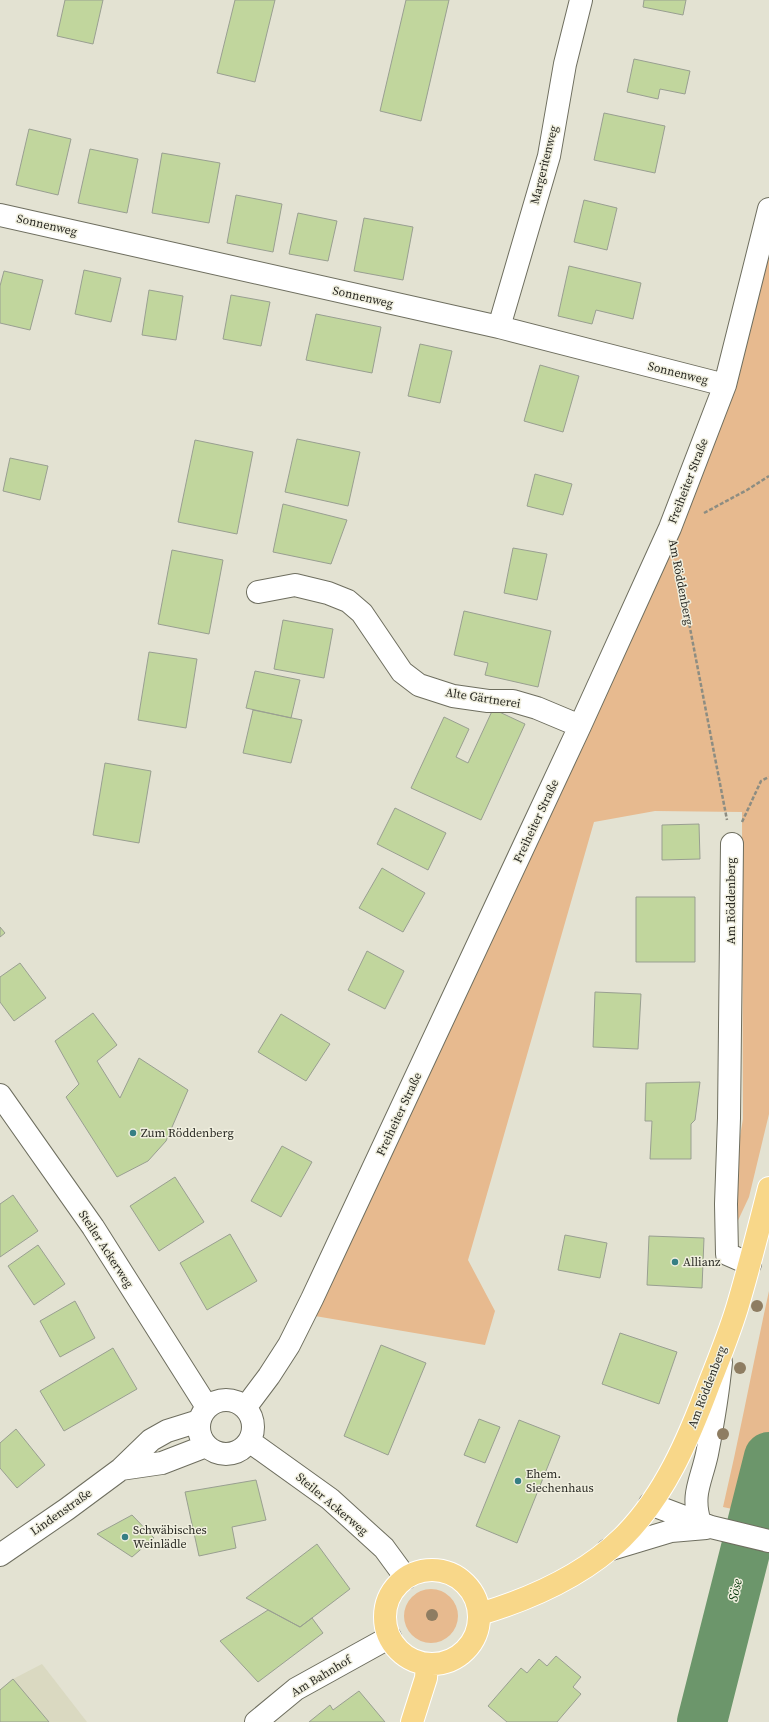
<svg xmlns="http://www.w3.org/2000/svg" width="769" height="1722" font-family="'Source Serif 4',serif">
  <rect width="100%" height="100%" fill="#e3e2d2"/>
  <!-- built -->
  <path fill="#dad9c1" d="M42 1664 87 1722H0V1690L13 1679Z"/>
  <!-- green -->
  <path fill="#e7ba8f" d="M769 246V1114L749 1197 734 1229 735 1165 743 1119 742 812 655 811 594 822 468 1260 495 1311 485 1345 315 1316 679 531Z
    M769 1291V1517L723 1507C740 1435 753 1363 769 1291Z
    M404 1616a27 27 0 1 1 54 0a27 27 0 1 1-54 0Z"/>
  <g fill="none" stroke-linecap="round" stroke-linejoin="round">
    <!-- river -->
    <path stroke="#6c966b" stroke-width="50" d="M702 1722 769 1457"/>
  </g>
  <!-- building -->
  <path fill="#c1d69d" stroke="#999f91" d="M65 0H103L93 44 57 36Z
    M235 0H275L255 82 217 73Z
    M406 0H449L421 121 380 111Z
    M644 0H686L683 15 643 7Z
    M634 59 690 71 685 94 660 89 658 99 627 92Z
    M604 113 665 126 655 173 594 160Z
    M29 129 71 139 58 195 16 185Z
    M90 149 138 159 127 213 78 203Z
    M162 153 220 163 209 223 152 213Z
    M236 195 282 204 273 252 227 243Z
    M584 200 617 208 607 250 574 242Z
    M298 213 337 221 328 261 289 254Z
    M364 218 413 227 403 280 354 271Z
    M569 266 641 283 633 319 596 310 592 324 558 316Z
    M84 270 121 278 111 322 75 314Z
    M4 271 43 280 30 330 0 323V286Z
    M149 290 183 296 176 340 142 335Z
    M231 295 270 302 261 346 223 339Z
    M316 314 381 327 372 373 306 360Z
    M420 344 452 351 440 403 408 396Z
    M540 365 579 376 563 432 524 421Z
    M297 439 360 452 348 506 285 492Z
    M195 440 253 452 237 534 178 522Z
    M10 458 48 466 40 500 3 491Z
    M535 474 572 484 563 515 527 506Z
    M283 504 347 520 331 564 273 552Z
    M513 548 547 554 537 600 504 593Z
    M172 550 223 560 209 634 158 624Z
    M464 611 551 631 538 687 485 675 488 663 454 655Z
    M283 620 333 629 324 678 274 669Z
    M149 652 197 659 186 728 138 720Z
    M255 671 300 680 291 718 246 708Z
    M493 709 525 724 481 820 411 788 444 717 469 729 456 757 468 763Z
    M253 710 302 720 291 763 243 753Z
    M105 763 151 771 139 843 93 835Z
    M395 808 446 833 428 870 377 844Z
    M699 824 700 859 662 860V825Z
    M382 868 425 893 403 932 359 908Z
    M636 897H695V962H636Z
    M0 927 5 933 0 937Z
    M367 951 404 971 385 1009 348 990Z
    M20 963 46 998 14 1021 0 1002V977Z
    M595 992 641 994 638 1049 593 1047Z
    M93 1013 117 1045 97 1061 120 1098 139 1058 188 1090 166 1141 148 1161 117 1177 66 1097 79 1084 55 1041Z
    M281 1014 330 1044 306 1081 258 1052Z
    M700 1082 695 1120 691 1124V1159H650L652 1121H645L646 1083Z
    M282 1146 312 1162 281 1217 251 1201Z
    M175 1177 204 1222 159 1251 130 1206Z
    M13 1195 38 1231 0 1257V1204Z
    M230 1234 257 1281 207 1310 180 1263Z
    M565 1235 607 1243 600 1278 558 1270Z
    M649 1236 704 1238 702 1288 647 1285Z
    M38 1245 65 1284 34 1305 8 1266Z
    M75 1301 95 1338 60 1357 40 1321Z
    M620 1333 677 1352 659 1404 602 1384Z
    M381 1345 426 1363 388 1455 344 1436Z
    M113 1348 137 1389 64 1431 40 1391Z
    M479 1419 500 1427 485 1463 464 1455Z
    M519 1420 560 1436 517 1543 476 1526Z
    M16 1429 45 1465 17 1488 0 1468V1443Z
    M256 1480 266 1520 232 1527 236 1548 199 1556 185 1492Z
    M132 1515 154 1538 132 1557 97 1534Z
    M317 1544 350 1589 300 1627 246 1598Z
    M268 1610 300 1627 312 1618 323 1633 258 1682 220 1641Z
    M556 1656 581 1677 573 1687 581 1694 557 1722H507L488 1706 521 1668 527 1673 539 1659 547 1666Z
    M13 1679 49 1722H0V1690Z
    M359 1691 385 1722H309L330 1705 333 1710Z"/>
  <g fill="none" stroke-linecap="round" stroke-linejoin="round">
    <!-- minor casing -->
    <g stroke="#6e6e5f" stroke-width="24">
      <path id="minor" d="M0 215 499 327 725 385
        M499 327 549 156 565 64 581 0
        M258 592 295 585 328 593 348 601 362 613 402 672 419 685 453 696 488 701H513L537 708 580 726
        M732 844 729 1118 726 1204 727 1254 750 1264
        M0 1095 93 1227 207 1407
        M199 1427a27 27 0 1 1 54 0a27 27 0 1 1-54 0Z
        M245 1408 269 1376 289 1345 312 1299 580 726 670 528 725 385 769 209
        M249 1441 330 1499 384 1548 406 1578
        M121 1469 162 1463 206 1446
        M650 1504 711 1527 769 1541
        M700 1523C691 1494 701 1482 707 1454 713 1423 718 1393 721 1362
        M608 1550 671 1531 706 1528
        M0 1555 67 1509 121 1469 151 1440 167 1431 199 1421
        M256 1722 296 1689 390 1637"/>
    </g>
    <!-- major casing -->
    <g stroke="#fff" stroke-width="24">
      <path id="major" d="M385 1617a47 47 0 1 1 94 0a47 47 0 1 1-94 0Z
        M480 1614C530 1599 584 1575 622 1538 664 1497 689 1438 709 1384 719 1359 729 1334 737 1308 749 1268 759 1228 769 1188
        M412 1722 426 1678 427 1664"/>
    </g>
    <!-- path -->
    <path stroke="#8d8d82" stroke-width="2.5" stroke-dasharray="4 2" stroke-linecap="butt" d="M704 513 747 490 769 476
      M679 571 727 820
      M742 822 761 781 769 777"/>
    <!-- minor -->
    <use href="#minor" stroke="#fff" stroke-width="22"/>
    <!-- major -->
    <use href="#major" stroke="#f8d789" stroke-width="22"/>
  </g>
  <!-- trees -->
  <g fill="#8e7d62">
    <circle cx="757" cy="1306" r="6"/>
    <circle cx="740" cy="1368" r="6"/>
    <circle cx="723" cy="1434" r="6"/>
    <circle cx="432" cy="1615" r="6"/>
  </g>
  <!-- markers -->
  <g fill="#367f84" stroke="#f0efdf" stroke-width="1.5">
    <circle cx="133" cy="1133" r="4"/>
    <circle cx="675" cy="1262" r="4"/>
    <circle cx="518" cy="1481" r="4"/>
    <circle cx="125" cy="1537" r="4"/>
  </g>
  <g text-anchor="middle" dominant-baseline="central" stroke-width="3" stroke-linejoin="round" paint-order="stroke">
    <!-- street labels -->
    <g font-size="12" fill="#282822" stroke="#f0efdf">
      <text transform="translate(544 165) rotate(-76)">Margeritenweg</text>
      <text transform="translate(47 225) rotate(13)">Sonnenweg</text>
      <text transform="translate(363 297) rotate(13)">Sonnenweg</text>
      <text transform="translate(678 373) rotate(14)">Sonnenweg</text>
      <text transform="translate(688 481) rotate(-69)">Freiheiter Straße</text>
      <text transform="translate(681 582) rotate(79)">Am Röddenberg</text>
      <text transform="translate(483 698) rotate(9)">Alte Gärtnerei</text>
      <text transform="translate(536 821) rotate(-65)">Freiheiter Straße</text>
      <text transform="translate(731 901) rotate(-90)">Am Röddenberg</text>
      <text transform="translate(399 1114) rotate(-65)">Freiheiter Straße</text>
      <text transform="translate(106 1249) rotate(57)">Steiler Ackerweg</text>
      <text transform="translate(707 1387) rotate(-69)">Am Röddenberg</text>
      <text transform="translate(332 1504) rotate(40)">Steiler Ackerweg</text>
      <text transform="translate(61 1512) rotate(-35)">Lindenstraße</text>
      <text transform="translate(321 1676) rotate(-31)">Am Bahnhof</text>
    </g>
    <!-- poi labels -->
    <g font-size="12" fill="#282822" stroke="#f0efdf" text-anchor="start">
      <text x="141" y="1133">Zum Röddenberg</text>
      <text x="683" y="1262">Allianz</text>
      <text x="526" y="1474">Ehem.<tspan x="526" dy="14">Siechenhaus</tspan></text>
      <text x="133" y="1530">Schwäbisches<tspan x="133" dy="14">Weinlädle</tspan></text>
    </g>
    <!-- water labels -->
    <g font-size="13" font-style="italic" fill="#08380b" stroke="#f0efdf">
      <text transform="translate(735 1590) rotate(-76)">Söse</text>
    </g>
  </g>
</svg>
